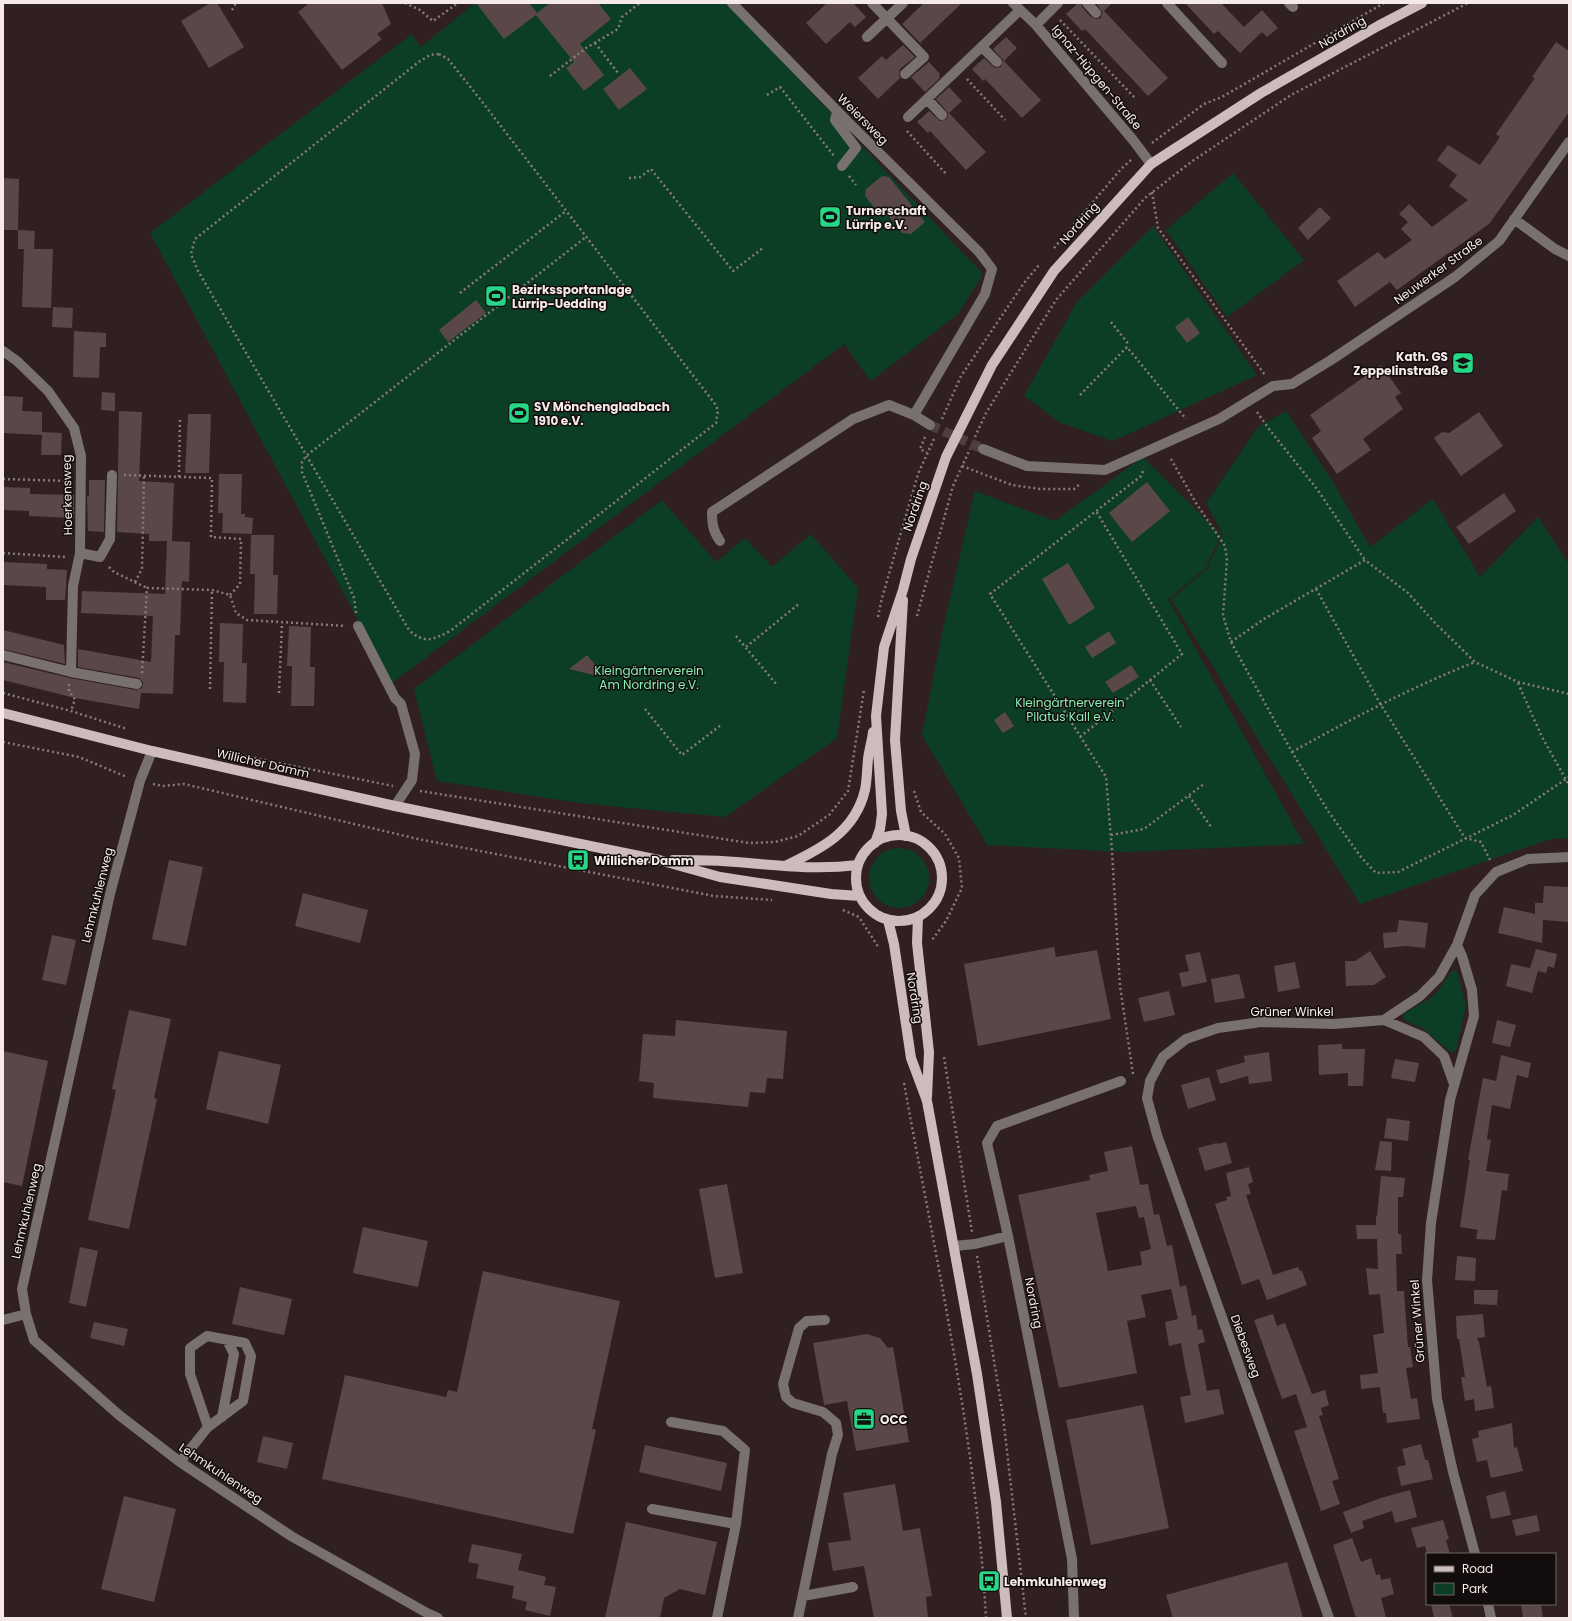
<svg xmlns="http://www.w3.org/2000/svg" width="1572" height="1621" font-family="Poppins,sans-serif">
  <rect width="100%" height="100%" fill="#302021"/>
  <!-- green -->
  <path fill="#0c3e25" d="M475 3H727L983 274 958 314 876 377 870 380 844 344 392 683 150 233 412 34 421 47Z
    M1233 173 1304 260 1227 317 1166 230Z
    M1153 226 1257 375 1113 441 1061 423 1024 396 1077 302Z
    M1286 411 1333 482 1370 547 1433 499 1480 577 1538 517 1569 565V838L1551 839 1360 904 1171 599 1207 569 1223 535 1206 503 1258 427Z
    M1143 457 1221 535 1206 568 1168 599 1304 844 1124 852 987 845 922 735 942 633 975 491 1055 521Z
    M662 500 716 562 745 538 772 567 811 534 858 588 837 738 725 817 579 803 437 781 414 689Z
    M869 878a30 30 0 1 1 60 0a30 30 0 1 1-60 0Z
    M1452 971H1457L1466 1006 1456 1050 1452 1053 1423 1029 1404 1020 1403 1014 1434 996Z"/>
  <!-- building -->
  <path fill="#5a4849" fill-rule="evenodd" d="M210 3H217L244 47 209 68 181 21Z
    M309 3H382L391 24 377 34 382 39 342 70 298 12Z
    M476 3H529L537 13 550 3H598L611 19 580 44 604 75 584 91 566 68 574 62 536 15 504 39Z
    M827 3H853L866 17 855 27 850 22 826 44 806 23Z
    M924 3H962L920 43 902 24Z
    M1078 3H1081L1082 7 1091 17 1097 19 1101 18 1102 12 1096 3H1112L1104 11 1168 78 1148 96 1085 29 1082 31 1066 14Z
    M1185 3H1221L1244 27 1262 10 1278 28 1267 37 1262 32 1240 53 1218 31 1214 34Z
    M1006 37 1017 48 1004 61 1041 100 1022 118 985 79 983 81 972 69 984 58 995 68 1001 67 1003 60 993 49Z
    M1556 42 1569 51V112L1489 224 1397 290 1390 282 1355 307 1337 281 1378 252 1385 259 1412 240 1401 229 1408 222 1399 214 1409 204 1432 227 1468 200 1449 186 1457 175 1437 160 1448 145 1480 165 1500 137 1496 134 1535 78 1532 77Z
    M903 45 915 57 900 69 899 75 900 78 878 99 858 78 882 56 886 60Z
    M929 62 940 74 939 76 940 78 925 92 911 77Z
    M630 68 647 89 619 110 603 89Z
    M949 87 962 101 949 113 986 152 966 170 930 131 928 133 917 122 929 111 940 121 947 119 948 113 936 99Z
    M882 176 889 177 925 222 911 234 902 233 888 215 885 217 882 213 880 215 865 196 866 189Z
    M3 178 19 179 18 230H3Z
    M1320 207 1331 218 1308 240 1298 228Z
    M18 230 35 231 34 249H53L51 308 22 307 24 249H18Z
    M476 300 486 313 448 342 439 330Z
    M53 307 73 308 72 328 52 327Z
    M1188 317 1200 333 1187 343 1175 327Z
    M74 331 106 333V347H100L99 378 73 377Z
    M1381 365 1401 393 1395 397 1403 409 1363 439 1371 450 1337 474 1312 438 1321 431 1310 415Z
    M102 392 115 393V411L101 410Z
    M3 396 23 397 22 411 42 412V432L62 433 61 455H41L42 435 3 433Z
    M119 411 142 412 139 481 174 483 172 541H149V534L117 532Z
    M1479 412 1503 446 1461 476 1434 438 1442 432 1449 433Z
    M188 414H211L209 473H185Z
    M219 474H242L241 514H245V517L253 518 252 534 222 533 223 513H218Z
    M89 480H105L104 532 88 531 87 496H89Z
    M1147 482 1170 511 1132 542 1109 513Z
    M3 487 30 488V494L74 495V518L29 516V511L3 510Z
    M1504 493 1516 511 1469 544 1456 527Z
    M251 535H274L273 575H278L277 614H254L255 574H250Z
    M167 541 190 542 189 582 182 581 180 635H175L173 694 141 693 139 709 75 698 3 680V662L70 678 136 690 142 688 143 682 139 678 78 667V649L151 662 153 616 81 613 82 591 165 594Z
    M3 562 47 564V569L67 570 65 600H46V587L3 585Z
    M1068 563 1095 608 1069 625 1042 579Z
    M220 623 243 624 242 663H247L246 703 223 702 224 662H219Z
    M289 626 311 627 310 667H315L314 706H291L292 666H287Z
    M3 630 64 645 65 664 3 649Z
    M1109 631 1116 643 1092 658 1085 647Z
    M587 655 606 678 569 669Z
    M1131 665 1139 677 1113 693 1105 682Z
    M1005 712 1014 726 1003 733 994 720Z
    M169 860 203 867 186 946 152 939Z
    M1544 886 1569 887V922L1543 920 1542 943 1498 933 1504 907 1535 914V903H1543Z
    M303 893 368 910 360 943 295 926Z
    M1399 920 1428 923 1425 948 1406 946 1384 948 1383 933 1397 932Z
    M52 935 76 940 66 985 42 980Z
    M1054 947 1056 957 1097 950 1111 1019 978 1046 964 964Z
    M1536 949 1557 954 1554 968 1548 966 1546 973 1538 971 1532 993 1506 986 1511 964 1530 968Z
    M1370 951 1386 977 1374 985 1346 986 1345 961H1355Z
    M1200 952 1207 982 1182 987 1179 973 1189 971 1185 955Z
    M1295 962 1300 988 1278 992 1274 966Z
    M1239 974 1245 998 1215 1003 1211 979Z
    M1169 991 1175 1015 1144 1022 1138 998Z
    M129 1010 171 1019 154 1098 157 1099 129 1229 88 1220 116 1090 112 1089Z
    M676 1020 787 1031 783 1079 767 1078 765 1093 750 1092 748 1107 653 1098 654 1083 639 1081 643 1034 675 1036Z
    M1497 1020 1516 1025 1510 1047 1492 1043Z
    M1342 1044V1049H1365L1363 1086H1348V1073L1319 1075 1318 1045Z
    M3 1051 48 1061 22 1186 3 1182Z
    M219 1051 281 1065 268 1124 206 1109Z
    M1269 1052 1272 1081 1249 1084 1248 1076 1220 1084 1216 1070 1245 1062 1244 1056Z
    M1501 1055 1531 1063 1528 1078 1517 1075 1510 1109 1492 1105 1487 1139 1491 1140 1486 1171 1509 1174 1507 1191 1502 1190 1495 1240 1476 1239 1478 1230 1460 1227 1470 1160H1468L1483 1078 1496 1081Z
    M1395 1059 1419 1063 1415 1082 1391 1078Z
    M1209 1077 1216 1100 1188 1109 1181 1085Z
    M1387 1118 1410 1121 1408 1141 1384 1138Z
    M1380 1141 1392 1142 1391 1171 1375 1170Z
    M1226 1142 1232 1163 1205 1171 1198 1148 1217 1143V1144Z
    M1132 1146 1140 1185 1148 1184 1154 1215H1152L1159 1214 1167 1246 1172 1245 1180 1287 1186 1285 1192 1316 1196 1315 1198 1330 1202 1329 1205 1342 1198 1344 1207 1391 1219 1389 1224 1414 1185 1423 1180 1397 1191 1395 1185 1366 1181 1343 1169 1346 1165 1322 1178 1319 1171 1289 1141 1295 1146 1317 1127 1321 1137 1373 1059 1388 1018 1195 1090 1180 1089 1175 1108 1171 1104 1152ZM1136 1206 1139 1218 1144 1217 1151 1249 1140 1252 1142 1265 1108 1271 1096 1213Z
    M1249 1167 1253 1182 1248 1184 1251 1194 1246 1195 1273 1275 1298 1267 1300 1271H1302L1307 1285 1267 1300 1259 1279 1242 1285 1215 1204 1227 1200 1226 1197 1231 1196 1226 1173Z
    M1381 1176 1405 1178 1403 1197H1398V1234H1401L1402 1254H1396L1397 1291H1404L1408 1347H1410L1413 1367 1406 1368 1411 1399 1417 1398 1420 1419 1387 1423 1386 1413H1383L1380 1387 1361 1389 1360 1375 1378 1373 1373 1335 1384 1333 1380 1294 1369 1295 1366 1268 1378 1269 1377 1239H1357L1356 1225H1376V1216H1377Z
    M727 1184 743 1273 715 1278 699 1189Z
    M363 1227 428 1241 418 1287 353 1273Z
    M80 1247 98 1251 86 1307 69 1303Z
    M1457 1256 1476 1258 1475 1281 1455 1280Z
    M483 1271 620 1301 592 1429 596 1430 573 1534 322 1479 345 1375 446 1397 448 1390 457 1392Z
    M240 1287 292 1299 284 1335 232 1324Z
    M1474 1290H1498L1497 1305 1474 1304Z
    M1273 1314 1277 1326 1285 1323 1312 1394 1325 1390 1329 1405 1321 1408 1323 1415 1319 1416 1339 1479 1332 1481 1340 1504 1321 1511 1294 1431 1307 1427 1296 1394 1282 1399 1254 1320Z
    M1483 1314 1485 1337 1477 1338 1479 1342 1487 1387 1491 1386 1494 1408 1475 1411 1474 1399 1465 1401 1461 1377H1465L1459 1339H1457L1456 1316Z
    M94 1322 128 1329 124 1346 90 1338Z
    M867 1334 880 1338 888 1348 893 1347 909 1442 856 1451 847 1401 824 1405 813 1343Z
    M1143 1405 1169 1528 1091 1545 1066 1420Z
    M1512 1423 1514 1448 1517 1447 1523 1471 1491 1478 1487 1460 1477 1462 1472 1439 1479 1437 1478 1431Z
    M263 1436 293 1443 287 1469 257 1462Z
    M1421 1444 1425 1460H1428L1433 1479 1401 1486 1397 1467 1406 1465 1402 1449Z
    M645 1445 727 1463 721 1491 639 1472Z
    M895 1484 903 1531 920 1528 932 1596 926 1597 928 1618H874L864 1566 833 1571 828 1543 851 1540 843 1493Z
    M1410 1490 1417 1517 1395 1523 1392 1511 1362 1521 1364 1528 1351 1533 1343 1512 1381 1498Z
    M1505 1491 1511 1515 1491 1519 1486 1496Z
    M124 1496 176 1509 154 1602 101 1589Z
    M1537 1515 1540 1531 1516 1536 1512 1520Z
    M1443 1520 1449 1539 1446 1540 1450 1554H1427L1425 1546 1417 1548 1411 1528Z
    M626 1522 717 1542 705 1595 680 1589 664 1598 660 1618H605Z
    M1352 1538 1361 1562 1371 1558 1376 1575 1380 1574 1381 1580 1390 1578 1394 1594 1381 1598 1386 1618H1356L1333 1545Z
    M472 1544 522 1554 518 1570 546 1577 544 1585 556 1587 550 1616 525 1610 527 1602 512 1598 514 1586 476 1578 479 1564 468 1562Z
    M1287 1562 1303 1618H1173L1166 1595Z
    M1431 1604H1449L1453 1618H1434Z
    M1521 1604H1541L1543 1618H1523Z"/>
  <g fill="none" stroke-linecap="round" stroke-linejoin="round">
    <!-- minor-tunnel -->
    <path stroke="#4e3e3f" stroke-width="10" stroke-dasharray="10 5" stroke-linecap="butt" d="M930 425 983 449"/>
    <!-- path -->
    <path stroke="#897a7b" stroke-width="2.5" stroke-dasharray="2 3" stroke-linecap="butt" d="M405 3 420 10 433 21 458 3
      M232 10 236 3
      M1060 20 1135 98
      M595 43 618 73
      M439 54 448 59 480 99 715 404 718 410 716 423 450 631C433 640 424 644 409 630L198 271 191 254 195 239 420 61 430 55Z
      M550 76 586 48 618 29 622 17 640 3
      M967 79 1005 120
      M767 95 780 87 834 156
      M907 131 947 175
      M1152 143 1204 104 1222 97 1384 3
      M849 176 856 185
      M629 178 640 177 651 169 733 271 763 248
      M1152 192 1158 228 1265 375
      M1054 248 1121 169 1131 160
      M460 293 566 211
      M1111 322 1127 342V347
      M1080 395 1127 347 1186 419
      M1257 412 1269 429 1317 489 1365 560
      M942 419 961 376 1024 283 1039 265
      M925 437 920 449 927 453
      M975 437 986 413 1056 300 1145 198 1191 162 1291 95 1468 3
      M1171 459 1196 503 1225 546 1227 560 1223 615 1231 642 1292 752 1328 811 1361 857 1376 873 1398 872 1513 815 1569 777
      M962 466 1012 485 1040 489H1074L1081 483
      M124 475 212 478 211 537 241 539 240 584 230 595
      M179 477 180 417
      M3 479 68 481
      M3 553 65 557
      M109 567 114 572 147 588
      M135 582 142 569 144 476
      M1316 589 1381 705 1465 838 1481 842 1490 860
      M356 613 354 598 302 472V462L306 456 586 237
      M917 616 953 486 970 449
      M878 617 882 598 918 474 934 439
      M736 636 777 685
      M1231 642 1264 619 1365 560 1408 593 1436 624 1475 662 1518 682 1569 694
      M746 647 800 603
      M142 673 147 588 212 590 230 595 236 613 247 620 346 626
      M1150 680 1181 727
      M1518 683 1542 737 1569 785
      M69 684V691L75 699 71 711
      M210 689 212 590
      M3 693 71 711 127 729
      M279 693 282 623
      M645 709 682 755 721 725
      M1080 737 1182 654 1096 511
      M3 742 79 757 127 777
      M220 751 393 786
      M1292 752C1351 719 1412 687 1475 662
      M153 784 163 786 184 784 418 839 714 896 772 900
      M420 791 749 843 775 842 798 836 829 815 848 791 864 690
      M914 791 921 812 945 834 959 858 962 888 946 921 932 940
      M1189 796 1212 828
      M1111 835 1144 829 1204 784
      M843 910 859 917 879 948
      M944 1057 972 1232
      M1133 1074 1120 986 1112 851 1106 777 990 594 1141 476 1144 468
      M904 1083C936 1260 976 1438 986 1618
      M977 1256 1003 1416 1026 1618"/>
    <!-- minor -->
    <path stroke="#797070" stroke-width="10" d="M732 3 848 122 979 252 992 269 985 294 914 415
      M872 3 924 57 905 74
      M1013 3 1036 25 1133 140 1151 164
      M1087 3 1096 13
      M1167 3 1222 63
      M1289 3 1293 7
      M1036 25 1058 3
      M867 37 903 3
      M982 47 997 62
      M927 99 942 115
      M837 112 835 120 856 148 842 166
      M908 117 1020 10
      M1514 219 1555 249 1569 256
      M3 351 17 361 48 391 74 428 81 456 80 553 100 557 110 539 112 475
      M983 449 1027 466 1105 470 1219 419 1273 386 1292 384 1331 360 1455 277 1499 241 1569 142
      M720 541C713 531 712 524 712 512L853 419 889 405 914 415 930 425
      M358 626 395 698 401 704 415 754 412 780 395 806
      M3 655 71 672 137 684
      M71 672 73 586 80 553
      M152 751 140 781 110 894 22 1289 26 1314 34 1340 119 1415 180 1462 291 1536 427 1613 438 1618
      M1457 945 1462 956 1472 990 1474 1016 1450 1100 1431 1223 1427 1280 1437 1399 1453 1472 1475 1554
      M1384 1020 1424 1037 1444 1056 1454 1084
      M954 1246 975 1244 1008 1236
      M3 1320 26 1314
      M222 1417 234 1354 227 1340
      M671 1422 723 1431 745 1450 736 1524 717 1618
      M180 1462 208 1427 243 1401 251 1356 245 1343 207 1336 190 1348V1374L208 1427
      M652 1509 736 1524
      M803 1596 853 1587
      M1488 1604 1491 1618
      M798 1618 832 1454 838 1435 836 1423 823 1412 793 1403 786 1397 783 1384 799 1328 807 1321 825 1320
      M1074 1618 1072 1559 1008 1236 987 1143 997 1126 1121 1081
      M1329 1618 1157 1135 1147 1098 1150 1081 1163 1057 1186 1039 1218 1028 1261 1022 1334 1024 1384 1020 1420 996 1439 977 1457 945 1475 895 1496 872 1528 859 1569 857"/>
    <!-- major -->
    <path stroke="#cebcbc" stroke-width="10" d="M903 600 895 740 901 811 906 836
      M3 713 152 751 395 806 659 860 720 877 831 894 860 896
      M856 878a43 43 0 1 1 86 0a43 43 0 1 1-86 0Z
      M875 843 880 829 882 814 876 716 884 647 903 590 911 559 946 457 992 365 1054 271 1151 164 1261 93 1378 26 1422 3
      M673 860C689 860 706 860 722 861 769 864 810 871 858 865
      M785 866C821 849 855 832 865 790 867 780 867 769 868 759 869 750 872 741 873 732
      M918 917 917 943 929 1052 927 1097
      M888 920 894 944 911 1058 927 1101 977 1374 996 1502 1007 1618"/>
  </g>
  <!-- icons -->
  <defs>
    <g id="stadium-square" transform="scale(1.15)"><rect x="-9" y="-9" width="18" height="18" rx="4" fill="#26d886" stroke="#130c0c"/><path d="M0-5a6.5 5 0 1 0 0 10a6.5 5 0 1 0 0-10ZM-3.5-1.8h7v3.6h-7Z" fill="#111"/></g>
    <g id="school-square" transform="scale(1.15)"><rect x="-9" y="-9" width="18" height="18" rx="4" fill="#26d886" stroke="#130c0c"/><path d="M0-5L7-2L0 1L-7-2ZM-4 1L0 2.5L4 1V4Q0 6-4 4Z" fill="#111"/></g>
    <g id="bus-square" transform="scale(1.15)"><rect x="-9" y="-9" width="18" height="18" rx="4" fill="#26d886" stroke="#130c0c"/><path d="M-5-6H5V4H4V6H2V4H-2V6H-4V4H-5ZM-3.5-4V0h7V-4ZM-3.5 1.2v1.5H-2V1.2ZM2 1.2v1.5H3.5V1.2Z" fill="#111"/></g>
    <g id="office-square" transform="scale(1.15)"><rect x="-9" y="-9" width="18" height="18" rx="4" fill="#26d886" stroke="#130c0c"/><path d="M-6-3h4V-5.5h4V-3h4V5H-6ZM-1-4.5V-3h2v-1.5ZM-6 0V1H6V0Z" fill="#111"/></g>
  </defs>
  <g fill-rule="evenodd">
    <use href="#stadium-square" x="830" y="217"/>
    <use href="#stadium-square" x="496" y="296"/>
    <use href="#school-square" x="1463" y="363"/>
    <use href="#stadium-square" x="519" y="413"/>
    <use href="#bus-square" x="578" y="860"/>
    <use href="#office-square" x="864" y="1419"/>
    <use href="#bus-square" x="989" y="1581"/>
  </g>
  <g text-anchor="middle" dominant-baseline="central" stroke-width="3" stroke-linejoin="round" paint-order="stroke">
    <!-- street labels -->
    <g font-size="12" fill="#f5e9ea" stroke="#130c0c">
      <text transform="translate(1342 32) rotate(-30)">Nordring</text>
      <text transform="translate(1097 77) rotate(50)">Ignaz-Hüpgen-Straße</text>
      <text transform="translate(863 119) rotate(45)">Weiersweg</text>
      <text transform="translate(1079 223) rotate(-48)">Nordring</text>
      <text transform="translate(1438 270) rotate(-36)">Neuwerker Straße</text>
      <text transform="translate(67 495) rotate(-91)">Hoerkensweg</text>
      <text transform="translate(915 506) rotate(-71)">Nordring</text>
      <text transform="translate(263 763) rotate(13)">Willicher Damm</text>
      <text transform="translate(97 895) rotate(-76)">Lehmkuhlenweg</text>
      <text transform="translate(915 998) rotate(81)">Nordring</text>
      <text x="1292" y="1011">Grüner Winkel</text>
      <text transform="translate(26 1211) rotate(-77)">Lehmkuhlenweg</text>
      <text transform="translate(1034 1303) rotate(79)">Nordring</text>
      <text transform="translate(1417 1321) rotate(-94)">Grüner Winkel</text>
      <text transform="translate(1246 1346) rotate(70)">Diebesweg</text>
      <text transform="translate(221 1473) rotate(34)">Lehmkuhlenweg</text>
    </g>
    <!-- poi labels -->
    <g font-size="12" font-weight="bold" fill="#f5e9ea" stroke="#130c0c" text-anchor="start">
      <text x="846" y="210">Turnerschaft<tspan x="846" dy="14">Lürrip e.V.</tspan></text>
      <text x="512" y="289">Bezirkssportanlage<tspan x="512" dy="14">Lürrip-Uedding</tspan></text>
      <text x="1448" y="356" text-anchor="end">Kath. GS<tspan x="1448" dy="14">Zeppelinstraße</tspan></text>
      <text x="534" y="406">SV Mönchengladbach<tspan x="534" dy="14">1910 e.V.</tspan></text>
      <text x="594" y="860">Willicher Damm</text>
      <text x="880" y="1419">OCC</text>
      <text x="1004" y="1581">Lehmkuhlenweg</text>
    </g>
    <!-- park labels -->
    <g font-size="12" fill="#83f0b0" stroke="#130c0c">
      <text x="649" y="670">Kleingärtnerverein<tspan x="649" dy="14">Am Nordring e.V.</tspan></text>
      <text x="1070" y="702">Kleingärtnerverein<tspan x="1070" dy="14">Pilatus Kall e.V.</tspan></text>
    </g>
  </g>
  <!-- border -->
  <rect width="1572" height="1621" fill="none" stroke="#f5e9ea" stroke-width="8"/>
  <!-- legend -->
  <rect x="1426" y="1553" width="130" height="52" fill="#130c0c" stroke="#6d6465"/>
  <rect x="1434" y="1566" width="20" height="6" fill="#cebcbc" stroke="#6d6465"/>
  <text x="1462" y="1573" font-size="12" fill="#f5e9ea">Road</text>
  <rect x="1434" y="1583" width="20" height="12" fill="#0c3e25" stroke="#6d6465"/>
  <text x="1462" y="1593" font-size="12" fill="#f5e9ea">Park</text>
</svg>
